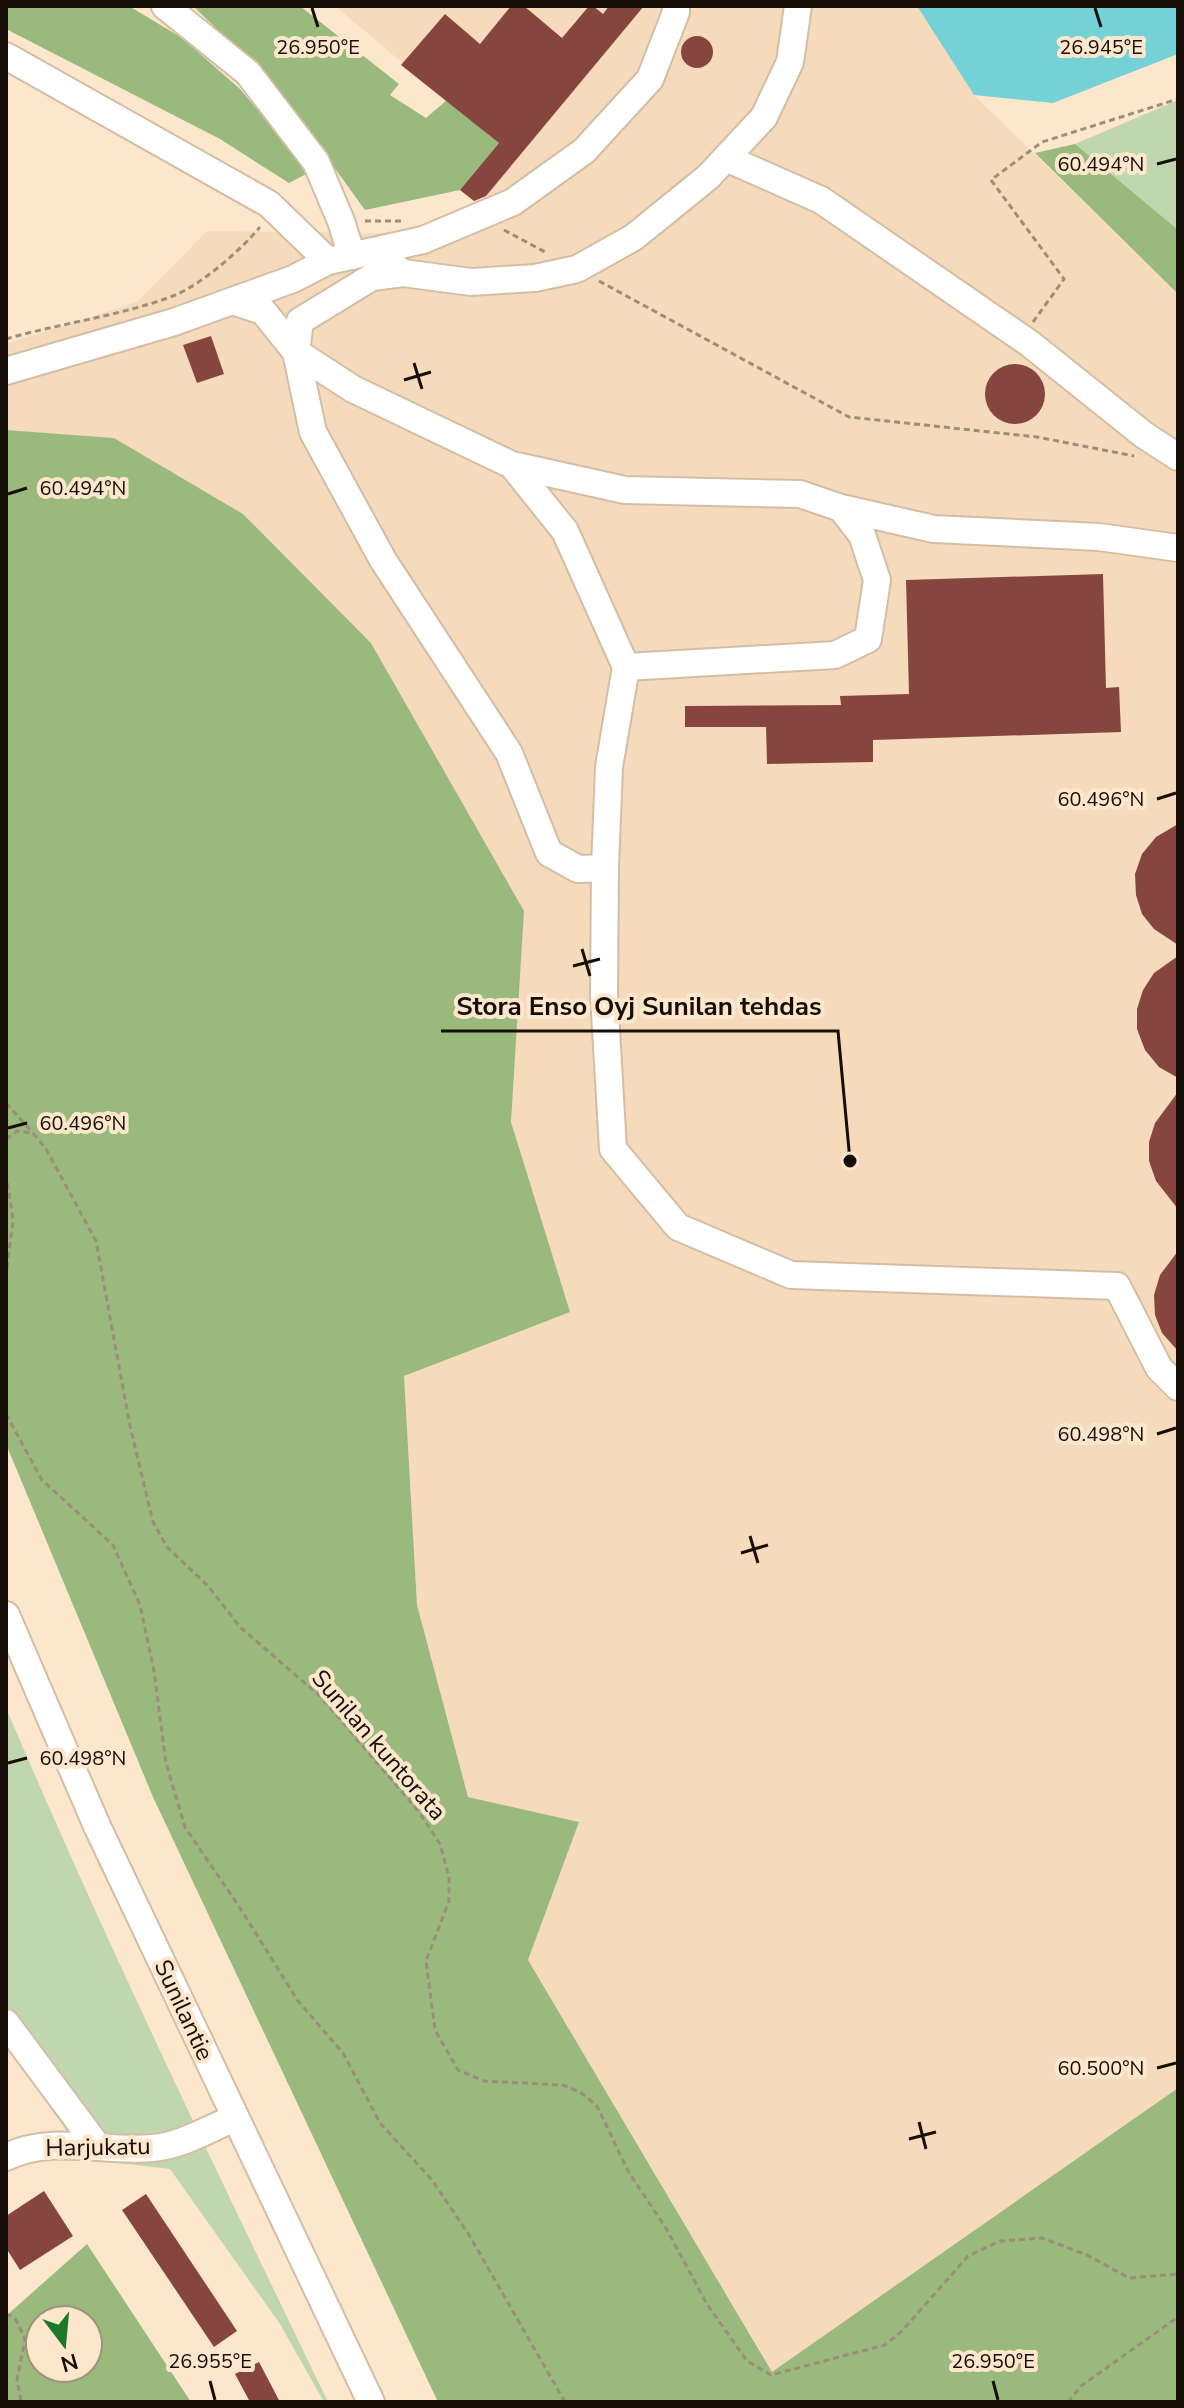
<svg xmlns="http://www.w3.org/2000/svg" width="1184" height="2408" font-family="'Nunito Sans',sans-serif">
  <rect width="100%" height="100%" fill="#fce7cd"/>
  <!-- built -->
  <path fill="#f5dbbb" d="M335 6H917L974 95 1178 294V2088L773 2373 528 1960 579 1822 468 1797 417 1605 404 1376 570 1312 511 1122 524 911 371 643 243 514 114 438 6 430V344L137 302 207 231 386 233 416 229 478 204 460 190 498 143Z"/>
  <!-- green -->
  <path fill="#c0d6ae" d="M1178 100V231L1075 144Z
    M6 1708C106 1943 217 2172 328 2402H324L280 2324 170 2169 86 2159 6 2043Z"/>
  <!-- forest -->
  <path fill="#99b97d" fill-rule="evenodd" d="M6 6H129L182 38 240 89 310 172 289 183 220 139 6 29Z
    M193 6H300L399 84 390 95 426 118 447 100 499 143 460 190 365 210 273 83Z
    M1075 144 1178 230V294L1035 153Z
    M6 430 114 438 243 514 371 643 524 911 511 1122 570 1312 404 1376 417 1605 468 1797 579 1822 528 1960 772 2372 1178 2088V2402H438L153 1797 6 1444Z
    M87 2244 191 2402H6V2316ZM88 2320V2368H40V2320Z"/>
  <!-- water -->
  <path fill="#74d1d5" d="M917 6H1178V54L1053 103 974 95Z"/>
  <!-- building -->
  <path fill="#86463f" d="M511 6H524L562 38 589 6H593L603 14 609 6H644L486 196 474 201 460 190 499 143 401 65 445 14 480 44Z
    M681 52a16 16 0 1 1 32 0a16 16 0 1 1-32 0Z
    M211 336 224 374 197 383 183 345Z
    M985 394a30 30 0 1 1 60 0a30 30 0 1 1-60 0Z
    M1103 574 1106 688 1119 687 1121 732 873 740V762L767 764 766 727H685V706L841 705 840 696 909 694 906 580Z
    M1178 824V945L1154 929 1142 914 1136 895 1135 874 1142 854 1156 837Z
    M1178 956V1078L1159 1067 1145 1050 1137 1029V1009L1143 990 1154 973Z
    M1178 1092V1209L1156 1181 1149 1161V1142L1155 1123Z
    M1178 1251V1351L1162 1333 1155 1315 1154 1295 1160 1275Z
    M44 2191 73 2236 20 2270 6 2248V2216Z
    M146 2194 237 2331 214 2347 122 2210Z
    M259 2362 280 2402H250L235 2374Z"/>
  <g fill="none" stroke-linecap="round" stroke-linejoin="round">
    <!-- minor casing -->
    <g stroke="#d3bea5" stroke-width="30">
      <path id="minor" d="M165 6 248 73 316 162 341 221 352 256
        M6 56 269 204 328 261 293 279 174 322 6 371
        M726 158 821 200 1029 343 1144 435 1178 457
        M373 251 403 273 471 282 535 278 577 269 634 237 708 177 764 117 790 62 798 6
        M328 261 423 240 513 202 584 151 650 79 676 12V6
        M403 273 372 277 300 321 296 352 353 389 512 465 565 531 626 667 609 767 605 868 604 995 613 1149 678 1227 791 1275 1117 1286 1159 1368 1178 1387
        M232 301 263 311 296 352 313 432 383 560 509 753 549 853 578 869 605 868
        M512 465 625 490 800 494 841 508 862 535 877 580 868 639 835 655 626 667
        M841 508 934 529 1099 537 1178 548
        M6 1615 97 1826 371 2402
        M6 2023 98 2147
        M6 2157C53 2134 104 2153 153 2148 181 2146 210 2128 235 2118"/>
    </g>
    <!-- path -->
    <path stroke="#9d8d7b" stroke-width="3" stroke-dasharray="6 4" stroke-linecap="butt" d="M365 221H401
      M504 230 547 253
      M599 281 849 417 1037 437 1134 456
      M1033 322 1064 279 991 180 1042 142 1178 99
      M6 339C61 323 120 316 173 296 201 285 241 250 260 227
      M6 1103 33 1133
      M6 1139 17 1131 33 1133 46 1149 96 1241 130 1426 153 1522 167 1547 208 1586 240 1627 321 1697 419 1812 440 1844 449 1877V1901L426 1961 435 2030 458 2070 484 2081 563 2085 580 2092 597 2106 628 2171 667 2230 707 2304 747 2361 771 2375 885 2345 902 2331 968 2256 1000 2241 1042 2238 1087 2255 1129 2278 1178 2274
      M6 1173 13 1220 6 1276
      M6 1414 42 1480 113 1545 140 1605 154 1671 166 1763 185 1827 242 1911 298 2001 343 2053 380 2123 432 2180 469 2235 565 2402
      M6 2314 15 2318 25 2339 17 2380 21 2402
      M1068 2402 1081 2386 1178 2317"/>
    <!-- minor -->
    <use href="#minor" stroke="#fff" stroke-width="26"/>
  </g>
  <!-- ticks -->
  <path fill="none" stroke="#170f07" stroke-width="3" d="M312 8 318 27M1095 8 1101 27M1157 164 1176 159M414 363 422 389M404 380 431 372M8 494 27 488M1157 799 1176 793M582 949 590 976M573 966 600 959M8 1128 27 1123M1157 1434 1176 1428M750 1536 758 1563M741 1553 768 1545M8 1763 27 1758M1157 2068 1176 2063M919 2122 926 2149M909 2139 936 2132M210 2381 215 2400M993 2381 998 2400"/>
  <g text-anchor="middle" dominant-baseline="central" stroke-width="8" stroke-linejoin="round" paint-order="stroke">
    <!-- street labels -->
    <g font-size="24" fill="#170f07" stroke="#fce7cd">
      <text transform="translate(379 1745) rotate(49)">Sunilan kuntorata</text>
      <text transform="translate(184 2010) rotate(65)">Sunilantie</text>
      <text transform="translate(98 2147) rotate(-1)">Harjukatu</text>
    </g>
  </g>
  <g font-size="20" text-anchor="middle" fill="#170f07" stroke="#fce7cd" stroke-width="8" stroke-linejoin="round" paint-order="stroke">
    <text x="318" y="54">26.950°E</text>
    <text x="1101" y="54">26.945°E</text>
    <text x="1101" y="171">60.494°N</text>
    <text x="83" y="495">60.494°N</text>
    <text x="1101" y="806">60.496°N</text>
    <text x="83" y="1130">60.496°N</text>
    <text x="1101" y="1441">60.498°N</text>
    <text x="83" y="1765">60.498°N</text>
    <text x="1101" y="2075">60.500°N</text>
    <text x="210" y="2368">26.955°E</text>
    <text x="993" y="2368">26.950°E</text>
  </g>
  <!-- callouts -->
  <path fill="none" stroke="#170f07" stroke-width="3" d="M850 1161L838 1031H441"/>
  <circle fill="#170f07" stroke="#fce7cd" stroke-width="3" cx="850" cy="1161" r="8"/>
  <g font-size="26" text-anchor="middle" font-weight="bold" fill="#170f07" stroke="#fce7cd" stroke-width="8" stroke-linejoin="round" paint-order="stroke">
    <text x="639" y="1015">Stora Enso Oyj Sunilan tehdas</text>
  </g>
  <!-- border -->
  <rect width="1184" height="2408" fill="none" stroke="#170f07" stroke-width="16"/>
  <!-- north arrow -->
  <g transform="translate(64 2344) rotate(164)"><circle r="38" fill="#fce7cd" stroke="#a0917e" stroke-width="2"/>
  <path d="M0-6L14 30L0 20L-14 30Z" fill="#1d7928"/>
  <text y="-12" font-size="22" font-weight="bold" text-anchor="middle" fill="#170f07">N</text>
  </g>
</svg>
